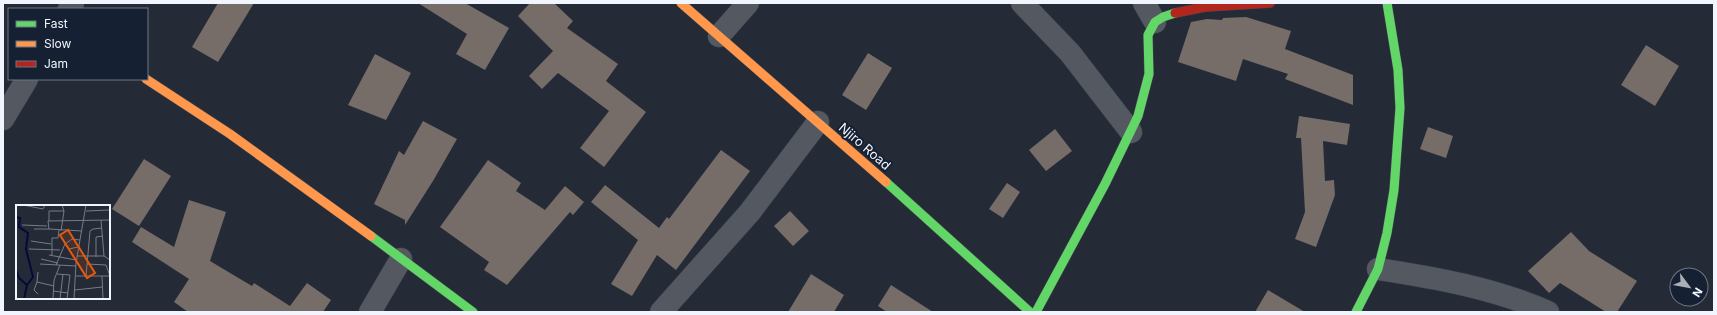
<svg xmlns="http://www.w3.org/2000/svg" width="1717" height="315" font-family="Inter,sans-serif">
  <rect width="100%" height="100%" fill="#252b36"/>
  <!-- building -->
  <path fill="#766c68" d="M218 3H254L218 62 192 47Z
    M418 3H465L509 28 485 70 456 54 467 34Z
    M530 3H554L573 21 567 28 618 64 606 81 646 112 604 167 580 148 609 111 558 73 542 89 529 76 553 51 518 16Z
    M1246 17 1291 31 1285 49 1353 75V105L1285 79 1288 74 1243 59 1236 81 1178 62 1191 22 1207 19 1222 20 1223 18Z
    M1646 45 1679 66 1655 106 1621 85Z
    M868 53 892 68 866 110 842 95Z
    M375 54 411 73 386 120 348 105Z
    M1299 116 1350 124 1347 145 1323 141 1325 181 1334 180 1335 195 1316 247 1295 239 1305 212 1301 138H1296Z
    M423 121 457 139 433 181 405 225V220L374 204 399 151 404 155Z
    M1428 127 1453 136 1446 158 1420 149Z
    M1055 129 1072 151 1046 171 1029 150Z
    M721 150 750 171 676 270 657 255 632 296 611 284 638 240 591 202 605 185 659 228 667 217 669 219Z
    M144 159 171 176 139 226 112 209Z
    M488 160 521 183 516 191 545 210 565 186 584 202 573 215 570 212 507 285 484 270 489 262 440 227Z
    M1007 183 1020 192 1003 218 989 209Z
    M189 200 226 212 210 261 252 286 254 283 290 306 307 283 331 300 323 312H188L174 302 189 279 132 242 141 227 174 247Z
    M790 211 809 231 793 246 774 226Z
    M1571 232 1589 251 1637 281 1617 312H1606L1560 283 1549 293 1528 271Z
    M811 274 844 295 834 312H788Z
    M891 285 933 312H887L878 306Z
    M1268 290 1305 312H1255Z"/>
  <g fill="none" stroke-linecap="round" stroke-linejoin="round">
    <!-- street casing -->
    <g stroke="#41464e" stroke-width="23">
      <path id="street" d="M1022 3 1070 53 1131 132
        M1144 3 1155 22
        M69 9 73 3
        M719 36 748 3
        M3 119 27 79
        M1378 269C1436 278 1494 288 1548 312
        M370 312 401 259
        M661 312 750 212 818 122"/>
    </g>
    <!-- fast casing -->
    <g stroke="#41464e" stroke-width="10">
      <path id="fast" d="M886 182 1030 312
        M371 236 473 312
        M1036 312 1105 184 1138 116 1149 74 1148 35 1155 22 1163 17 1175 13
        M1356 312 1378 269 1387 233 1394 190 1400 108 1398 70 1387 3"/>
    </g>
    <!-- slow casing -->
    <g stroke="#41464e" stroke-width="10">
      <path id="slow" d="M681 3 886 182
        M146 79 230 134 371 236"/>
    </g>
    <!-- jam casing -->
    <g stroke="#41464e" stroke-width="10">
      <path id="jam" d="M1175 13 1205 7 1270 3"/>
    </g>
    <!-- street -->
    <use href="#street" stroke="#545961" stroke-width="22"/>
    <!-- fast -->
    <use href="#fast" stroke="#63d668" stroke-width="9"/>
    <!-- slow -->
    <use href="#slow" stroke="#ff974d" stroke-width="9"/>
    <!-- jam -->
    <use href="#jam" stroke="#b3261e" stroke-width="9"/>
  </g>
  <g text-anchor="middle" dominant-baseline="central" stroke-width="4" stroke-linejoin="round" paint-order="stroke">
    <!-- street labels -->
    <g font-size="13" fill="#f1f5fd" stroke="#152033">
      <text transform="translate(865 146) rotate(41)">Njiro Road</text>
    </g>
  </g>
  <!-- overview -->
  <g transform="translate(16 205)">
    <rect width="94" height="94" fill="#252b36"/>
    <path fill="none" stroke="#03093a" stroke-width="2" d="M0 12 4 13 3 22 12 28 10 44 17 72 11 80M0 65 3 73 11 80 8 94"/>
    <path fill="none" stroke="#777c86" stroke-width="1" d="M7 0 27 4 29 0M70 6 93 5M85 15 88 51 94 55M33 16V6H48M6 20 31 21M18 24H33M45 26 48 6 46 0M66 26 33 24 32 16 94 15M15 36 35 39M49 39 53 44 62 42M13 44 44 45M33 50 60 55M36 50V33H42L43 25M61 51H88M80 52V32L87 31M25 54 42 58M24 59 60 61M71 59 90 60 94 71M40 60 49 39 56 34 64 35M22 67 21 77 38 81M41 69 54 70 51 94M60 71H94M70 71 74 26 77 24 86 23M86 71 87 94M21 77 18 85 22 89M59 85 86 82M37 86 52 88M37 94 38 75 44 60M44 94 47 69M58 94 60 58 70 0"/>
    <path fill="#e8590c" fill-opacity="0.15" stroke="#e8590c" stroke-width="2" d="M52 25 79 68 71 73 44 30Z"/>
    <rect width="94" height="94" fill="none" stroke="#f1f5fd" stroke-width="2"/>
  </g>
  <!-- border -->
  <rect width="1717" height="315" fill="none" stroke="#f1f5fd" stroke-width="8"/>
  <!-- legend -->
  <rect x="8" y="8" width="140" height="72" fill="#152033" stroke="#6d7584"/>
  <rect x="16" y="21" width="20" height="6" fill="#63d668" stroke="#6d7584"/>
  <text x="44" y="28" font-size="12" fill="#f1f5fd">Fast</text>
  <rect x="16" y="41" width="20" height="6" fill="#ff974d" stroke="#6d7584"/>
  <text x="44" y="48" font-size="12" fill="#f1f5fd">Slow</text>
  <rect x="16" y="61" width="20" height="6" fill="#b3261e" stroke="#6d7584"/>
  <text x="44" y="68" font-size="12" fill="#f1f5fd">Jam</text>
  <!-- north arrow -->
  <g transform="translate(1689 287) rotate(122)"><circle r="19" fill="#152033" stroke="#6d7584"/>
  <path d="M0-3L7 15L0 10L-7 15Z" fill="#aaaeb7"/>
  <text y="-6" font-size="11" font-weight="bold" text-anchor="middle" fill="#f1f5fd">N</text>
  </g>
</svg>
